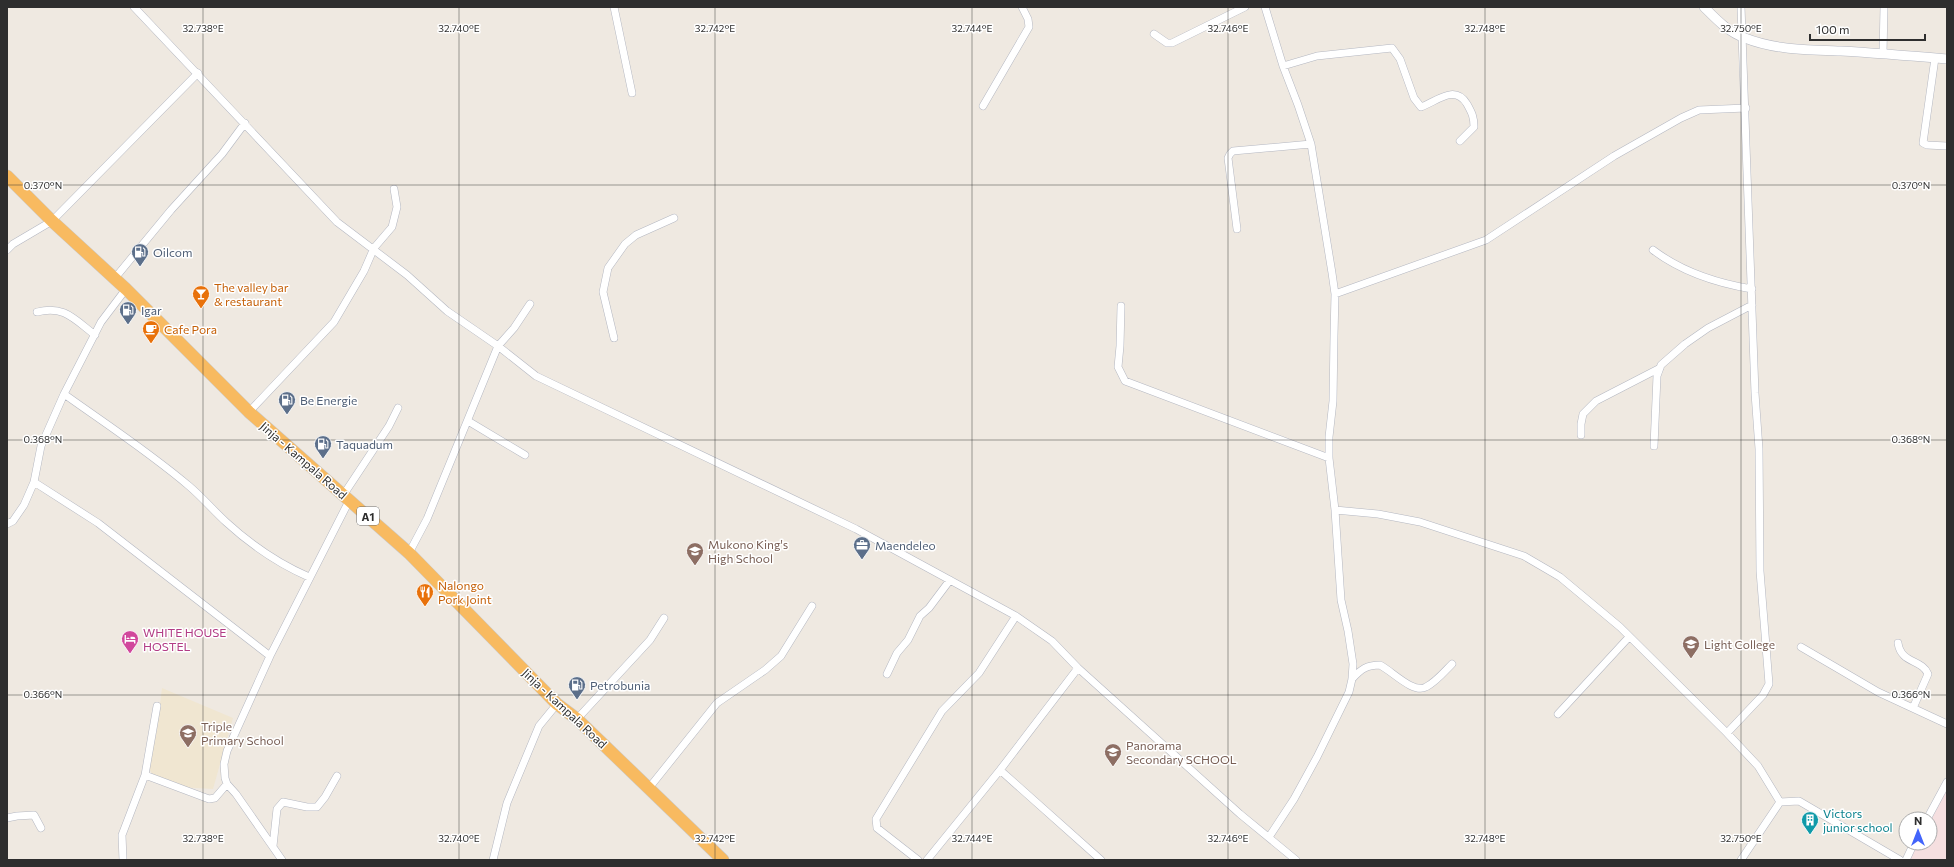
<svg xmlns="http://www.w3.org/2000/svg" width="1954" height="867" font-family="Commissioner,sans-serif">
  <rect width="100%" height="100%" fill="#efe9e1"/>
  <!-- education -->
  <path fill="#f0e6d1" d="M162 688 233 718 213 789 179 787 155 780 149 768 157 729Z"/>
  <!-- medical -->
  <path fill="#f5dfe0" d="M1946 790 1947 860H1910L1905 857 1914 843H1930V819Z"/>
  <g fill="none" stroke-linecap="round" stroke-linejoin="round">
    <!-- minor casing -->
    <g stroke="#b4b7c1" stroke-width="8">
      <path id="minor" d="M134 7 337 222 407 275 447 311 498 346 536 376 856 529 1016 616 1052 641 1078 668 1240 814 1296 860
        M614 7 632 93
        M1265 7 1283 66 1298 105 1311 144 1332 273 1335 294 1334 336 1333 401 1329 437V458L1335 510 1341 600 1348 631 1353 664 1352 679 1349 692 1317 757 1294 799 1269 837
        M1154 34 1167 43H1172L1245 7
        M1883 54 1884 7
        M1935 58 1923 143 1927 145 1947 146
        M1283 66 1317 56 1392 48 1400 59 1414 98 1421 107C1437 101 1455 84 1467 104 1472 113 1474 117 1474 127L1460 141
        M983 106 1029 27 1028 19 1022 7
        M1237 229 1228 158 1230 154 1233 151 1311 144
        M7 250 13 244 52 221 198 73
        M1653 250C1682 272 1716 283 1752 289
        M115 278 171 210 222 154 245 123
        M1335 294 1486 240 1614 156 1681 118 1699 110 1746 108
        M1121 306 1120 346 1118 367 1125 381 1329 458
        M37 312C64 305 74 319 95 335
        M614 338 603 292 608 268 625 244 636 235 674 218
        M64 394C106 424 149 452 189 486 202 497 213 510 226 522 250 544 279 564 309 577
        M249 412 334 322 364 271 374 248 392 227 397 207 394 189
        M468 421 525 455
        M1581 435V424L1583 414 1596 401 1660 368
        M1654 446 1657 376 1661 365 1685 344 1708 328 1752 305
        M34 482 98 523 270 656
        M344 494 389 426 398 408
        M1335 510 1378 514 1420 522 1524 556 1560 577 1620 627 1727 733 1758 766 1780 802 1799 801 1900 860
        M7 524 13 521 24 505 34 482 41 446 64 394 101 322 126 289
        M409 553 427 519 498 346 514 328 530 304
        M1898 643C1901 664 1922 659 1928 674L1913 708
        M1801 647 1878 692 1947 724
        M887 674 897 653 908 640 920 616 929 608 950 580
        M1352 679C1361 669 1367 665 1380 665 1392 671 1413 694 1426 687 1436 682 1445 671 1452 664
        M1558 714 1629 637
        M577 719 650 640 664 618
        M1727 733 1763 695 1769 684 1760 571 1759 449 1755 393 1741 7
        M1000 770 1101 860
        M145 775 209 799 215 798 227 784
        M649 788 717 703 765 670 781 656 812 606
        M7 818 17 816 34 815 41 828
        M1927 819 1947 782
        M273 846 277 809 283 802 307 807H317L325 797 337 776
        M123 860 122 835 145 775 157 706
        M282 860 236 794 227 784 225 778 224 764 227 751 270 656 350 499
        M493 860 507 803 539 726 557 704
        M918 860 877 828 876 819 942 711 979 673 1016 616
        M927 860 1000 770 1078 668
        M1741 860 1780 802
        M1906 860 1914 843"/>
    </g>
    <!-- tertiary casing -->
    <g stroke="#b4b7c1" stroke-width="10">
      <path id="tertiary" d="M1704 7C1716 19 1728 32 1745 38 1775 50 1809 50 1841 51 1876 53 1912 56 1947 59"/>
    </g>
    <!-- trunk casing -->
    <g stroke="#c9c9c9" stroke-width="13">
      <path id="trunk" d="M7 176 52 221 126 289 249 412 409 553 557 704 577 719 723 860"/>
    </g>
    <!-- minor -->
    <use href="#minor" stroke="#fff" stroke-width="7"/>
    <!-- tertiary -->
    <use href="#tertiary" stroke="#fff" stroke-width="9"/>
    <!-- trunk -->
    <use href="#trunk" stroke="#f8ba60" stroke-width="12"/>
  </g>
  <!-- ticks -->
  <path fill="none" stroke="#2e2e2e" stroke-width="1" stroke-opacity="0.45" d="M203 7V860M459 7V860M715 7V860M972 7V860M1228 7V860M1485 7V860M1741 7V860M7 185H1947M7 440H1947M7 695H1947"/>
  <!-- icons -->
  <defs>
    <g id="fuel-pin" transform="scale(0.9)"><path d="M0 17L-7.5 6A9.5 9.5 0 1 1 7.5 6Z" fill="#5c6f8a" stroke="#fff"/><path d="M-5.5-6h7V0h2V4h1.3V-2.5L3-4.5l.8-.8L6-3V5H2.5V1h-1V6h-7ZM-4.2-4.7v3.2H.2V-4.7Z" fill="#fff"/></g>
    <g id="bar-pin" transform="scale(0.9)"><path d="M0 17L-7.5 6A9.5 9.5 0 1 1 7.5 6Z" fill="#e8710a" stroke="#fff"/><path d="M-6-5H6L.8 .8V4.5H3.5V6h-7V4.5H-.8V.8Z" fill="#fff"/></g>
    <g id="cafe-pin" transform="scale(0.9)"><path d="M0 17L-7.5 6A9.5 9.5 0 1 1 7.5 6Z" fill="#e8710a" stroke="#fff"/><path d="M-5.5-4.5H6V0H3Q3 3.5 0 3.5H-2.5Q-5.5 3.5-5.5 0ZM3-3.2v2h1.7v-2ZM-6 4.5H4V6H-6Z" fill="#fff"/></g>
    <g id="office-pin" transform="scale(0.9)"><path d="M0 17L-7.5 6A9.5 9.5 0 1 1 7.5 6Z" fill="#5c6f8a" stroke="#fff"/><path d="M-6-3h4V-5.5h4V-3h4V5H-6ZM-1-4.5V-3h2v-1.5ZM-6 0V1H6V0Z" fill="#fff"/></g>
    <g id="school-pin" transform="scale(0.9)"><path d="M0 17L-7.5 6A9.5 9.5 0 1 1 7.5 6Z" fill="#8d6e63" stroke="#fff"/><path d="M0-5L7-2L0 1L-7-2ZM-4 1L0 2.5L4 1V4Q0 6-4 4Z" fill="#fff"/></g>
    <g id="restaurant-pin" transform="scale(0.9)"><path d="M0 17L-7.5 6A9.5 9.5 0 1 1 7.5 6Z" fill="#e8710a" stroke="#fff"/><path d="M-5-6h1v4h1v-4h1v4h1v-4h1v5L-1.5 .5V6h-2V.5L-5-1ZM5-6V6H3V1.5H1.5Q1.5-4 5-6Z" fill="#fff"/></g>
    <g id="hotel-pin" transform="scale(0.9)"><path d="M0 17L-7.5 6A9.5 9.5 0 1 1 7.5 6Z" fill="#d1479c" stroke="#fff"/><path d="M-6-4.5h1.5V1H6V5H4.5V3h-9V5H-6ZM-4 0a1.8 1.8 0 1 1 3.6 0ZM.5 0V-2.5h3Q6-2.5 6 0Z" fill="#fff"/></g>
    <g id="building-pin" transform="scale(0.9)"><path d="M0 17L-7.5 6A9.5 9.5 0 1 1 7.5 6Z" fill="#0f9aa8" stroke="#fff"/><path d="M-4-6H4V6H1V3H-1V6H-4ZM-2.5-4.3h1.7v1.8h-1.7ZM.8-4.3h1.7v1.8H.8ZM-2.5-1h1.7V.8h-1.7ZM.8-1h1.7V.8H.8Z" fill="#fff"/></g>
  </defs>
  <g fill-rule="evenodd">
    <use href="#fuel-pin" x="140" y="252"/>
    <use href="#bar-pin" x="201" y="294"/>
    <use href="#fuel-pin" x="128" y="310"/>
    <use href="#cafe-pin" x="151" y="329"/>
    <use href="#fuel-pin" x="287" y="400"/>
    <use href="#fuel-pin" x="323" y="444"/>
    <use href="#office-pin" x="862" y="545"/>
    <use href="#school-pin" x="695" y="551"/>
    <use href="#restaurant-pin" x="425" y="592"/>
    <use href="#hotel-pin" x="130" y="639"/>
    <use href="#school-pin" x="1691" y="644"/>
    <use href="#fuel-pin" x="577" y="685"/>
    <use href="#school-pin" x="188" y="733"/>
    <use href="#school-pin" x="1113" y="752"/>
    <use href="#building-pin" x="1810" y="820"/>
  </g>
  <g text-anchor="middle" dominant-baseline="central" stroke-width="3" stroke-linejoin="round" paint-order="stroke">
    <!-- shield labels -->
    <rect fill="#fff" stroke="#6d6d6d" stroke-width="1" x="357" y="507" width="22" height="18" rx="3"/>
    <g font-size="11" font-weight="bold" fill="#2e2e2e">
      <text x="368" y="516">A1</text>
    </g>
    <!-- service labels -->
    <g font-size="12" fill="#4e5e75" stroke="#fff" text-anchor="start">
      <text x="153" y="252">Oilcom</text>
      <text x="141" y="310">Igar</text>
      <text x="300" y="400">Be Energie</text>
      <text x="336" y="444">Taquadum</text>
      <text x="875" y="545">Maendeleo</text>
      <text x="590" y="685">Petrobunia</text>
    </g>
    <!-- food labels -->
    <g font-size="12" fill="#c56008" stroke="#fff" text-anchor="start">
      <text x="214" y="287">The valley bar<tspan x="214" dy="14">&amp; restaurant</tspan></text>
      <text x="164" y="329">Cafe Pora</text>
      <text x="438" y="585">Nalongo<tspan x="438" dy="14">Pork Joint</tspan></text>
    </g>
    <!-- street labels -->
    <g font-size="12" fill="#2e2e2e" stroke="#fff">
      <text transform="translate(304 460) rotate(41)">Jinja - Kampala Road</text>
      <text transform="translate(565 708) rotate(43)">Jinja - Kampala Road</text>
    </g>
    <!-- education labels -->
    <g font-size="12" fill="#785e54" stroke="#fff" text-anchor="start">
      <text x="708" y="544">Mukono King's<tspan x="708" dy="14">High School</tspan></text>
      <text x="1704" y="644">Light College</text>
      <text x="201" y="726">Triple<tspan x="201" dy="14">Primary School</tspan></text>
      <text x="1126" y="745">Panorama<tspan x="1126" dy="14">Secondary SCHOOL</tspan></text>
    </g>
    <!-- hotel labels -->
    <g font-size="12" fill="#b23c85" stroke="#fff" text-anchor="start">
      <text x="143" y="632">WHITE HOUSE<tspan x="143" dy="14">HOSTEL</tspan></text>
    </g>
    <!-- culture labels -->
    <g font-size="12" fill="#0d838f" stroke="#fff" text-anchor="start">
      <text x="1823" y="813">Victors<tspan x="1823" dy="14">junior school</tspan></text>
    </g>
  </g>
  <g font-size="10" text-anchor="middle" fill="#2e2e2e" stroke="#fff" stroke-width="3" stroke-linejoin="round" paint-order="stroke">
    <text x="203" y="32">32.738°E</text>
    <text x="459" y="32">32.740°E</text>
    <text x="715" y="32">32.742°E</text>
    <text x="972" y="32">32.744°E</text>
    <text x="1228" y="32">32.746°E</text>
    <text x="1485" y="32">32.748°E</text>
    <text x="1741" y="32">32.750°E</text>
    <text x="43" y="189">0.370°N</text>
    <text x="1911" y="189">0.370°N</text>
    <text x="43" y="443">0.368°N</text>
    <text x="1911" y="443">0.368°N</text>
    <text x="43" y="698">0.366°N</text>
    <text x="1911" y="698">0.366°N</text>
    <text x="203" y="842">32.738°E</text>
    <text x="459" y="842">32.740°E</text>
    <text x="715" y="842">32.742°E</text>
    <text x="972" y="842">32.744°E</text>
    <text x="1228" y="842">32.746°E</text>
    <text x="1485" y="842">32.748°E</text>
    <text x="1741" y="842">32.750°E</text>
  </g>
  <!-- border -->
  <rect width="1954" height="867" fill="none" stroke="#2e2e2e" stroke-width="16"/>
  <!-- north arrow -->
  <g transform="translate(1918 831)"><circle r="19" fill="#ffffff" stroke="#ababab"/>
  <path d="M0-3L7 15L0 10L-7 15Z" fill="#4264fb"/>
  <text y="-6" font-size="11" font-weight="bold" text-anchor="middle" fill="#2e2e2e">N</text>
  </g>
  <!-- scale -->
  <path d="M1810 34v6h115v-6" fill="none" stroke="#2e2e2e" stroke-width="2"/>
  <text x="1816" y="34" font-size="12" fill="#2e2e2e" stroke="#ffffff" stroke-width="3" paint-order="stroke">100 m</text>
</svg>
